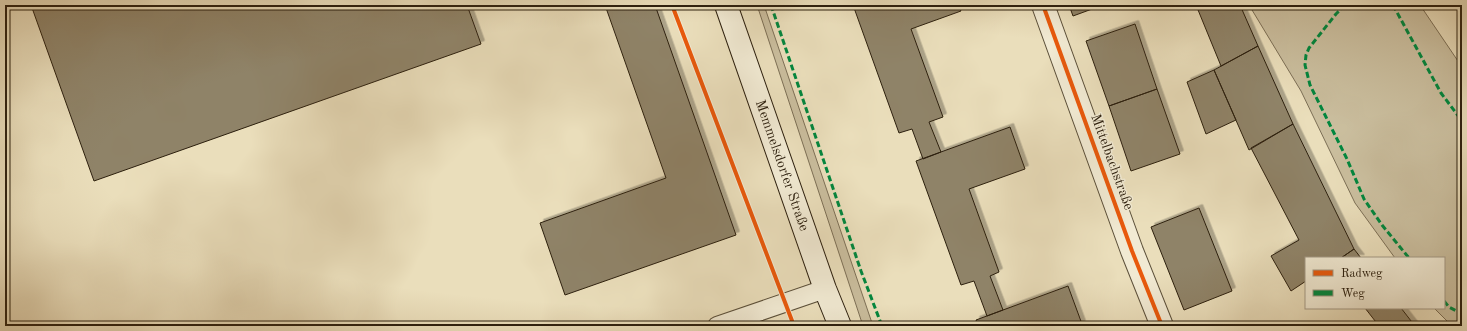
<svg xmlns="http://www.w3.org/2000/svg" width="1467" height="331" font-family="'Old Standard TT',serif">
  <defs>
    <filter id="shadow"><feDropShadow dx="3.5" dy="-3.5" stdDeviation="0" flood-color="#0004"/></filter>
  </defs>
  <rect width="100%" height="100%" fill="#eadebb"/>
  <filter id="stains"><feTurbulence type="fractalNoise" baseFrequency=".005" numOctaves="4"/><feColorMatrix values="0 0 0 0 .2 0 0 0 0 .09 0 0 0 0 .02 0 0 0 .5 -.17"/></filter>
  <radialGradient id="worn" r=".72"><stop offset=".6" stop-color="#630" stop-opacity="0"/><stop offset="1" stop-color="#630" stop-opacity=".3"/></radialGradient>
  <!-- green -->
  <path fill="#cabe9e" stroke="#7c6f56" d="M757 5H764L873 326H863Z
    M1249 5H1420L1462 67V326H1452L1434 308H1444V258H1395L1355 203 1301 91Z"/>
  <!-- building -->
  <path fill="#8f8368" stroke="#2d200f" filter="url(#shadow)" d="M31 5H467L481 44 94 181Z
    M605 5H655L736 235 565 295 540 223 666 178Z
    M853 5H958L961 11 911 29 943 117 929 122 941 152 923 159 912 129 899 133Z
    M1069 5H1103L1073 16Z
    M1196 5H1240L1258 46 1221 66Z
    M1135 24 1157 89 1109 106 1086 41Z
    M1258 46 1293 124 1249 150 1214 70Z
    M1214 70 1236 120 1206 134 1187 82Z
    M1157 89 1180 154 1131 171 1109 106Z
    M1293 124 1354 249 1341 258H1306V281L1291 291 1271 256 1299 240 1251 148Z
    M1010 127 1025 169 969 189 999 272 990 276 1003 310 987 316 974 281 961 285 916 161Z
    M1199 208 1232 291 1184 310 1151 227Z
    M1354 249 1361 258H1341Z
    M1068 286 1082 324 1077 326H978L976 320Z
    M1365 308H1401L1415 326H1379Z"/>
  <g fill="none" stroke-linecap="round" stroke-linejoin="round">
    <!-- service casing -->
    <g stroke="#5c503a" stroke-width="20">
      <path id="service" d="M717 326 825 289"/>
    </g>
    <!-- minor casing -->
    <g stroke="#5c503a" stroke-width="24">
      <path id="minor" d="M1043 5 1132 251 1162 326"/>
    </g>
    <!-- secondary casing -->
    <g stroke="#2d200f" stroke-width="24">
      <g id="secondary">
        <path id="s1" d="M726 5 825 289 840 326"/>
      </g>
    </g>
    <!-- service -->
    <use href="#service" stroke="#f1ead3" stroke-width="18"/>
    <!-- minor -->
    <use href="#minor" stroke="#f1ead3" stroke-width="22"/>
    <!-- secondary -->
    <use href="#secondary" stroke="#f1ead3" stroke-width="22"/>
    <!-- quiet -->
    <path stroke="#00873e" stroke-width="3" stroke-dasharray="6 3" stroke-linecap="butt" d="M771 5 861 271 882 326
      M1345 5 1336 14 1309 48 1306 55 1305 65 1310 85 1347 159 1364 199 1382 225 1409 258
      M1393 5 1441 93 1462 121
      M1444 301 1449 307 1462 314"/>
    <!-- cycleway casing -->
    <g stroke="#f1ead3" stroke-width="6">
      <path id="cycleway" d="M672 5 794 326
        M1043 5 1132 251 1162 326"/>
    </g>
    <!-- cycleway -->
    <use href="#cycleway" stroke="#e8590c" stroke-width="4"/>
  </g>
  <g text-anchor="middle" dominant-baseline="central" stroke-width="3" stroke-linejoin="round" paint-order="stroke">
    <!-- street labels -->
    <g font-size="14" fill="#2d200f" stroke="#f1ead3">
      <text transform="translate(1112 162) rotate(70)">Mittelbachstraße</text>
      <text stroke="none"><textPath href="#s1" startOffset="170">Memmelsdorfer Straße</textPath></text>
    </g>
  </g>
  <!-- margin -->
  <rect width="1467" height="331" fill="none" stroke="#eadebb" stroke-width="20"/>
  <rect x="6" y="6" width="1455" height="319" fill="none" stroke="#2d200f" stroke-width="2"/>
  <rect x="10" y="10" width="1447" height="311" fill="none" stroke="#2d200f"/>
  <!-- legend -->
  <rect x="1305" y="257" width="140" height="52" fill="#f1ead3" stroke="#a39985"/>
  <rect x="1313" y="270" width="20" height="6" fill="#e8590c" stroke="#a39985"/>
  <text x="1341" y="277" font-size="12" fill="#2d200f">Radweg</text>
  <rect x="1313" y="290" width="20" height="6" fill="#00873e" stroke="#a39985"/>
  <text x="1341" y="297" font-size="12" fill="#2d200f">Weg</text>
  <rect width="100%" height="100%" filter="url(#stains)"/>
  <rect width="100%" height="100%" fill="url(#worn)"/>
</svg>
